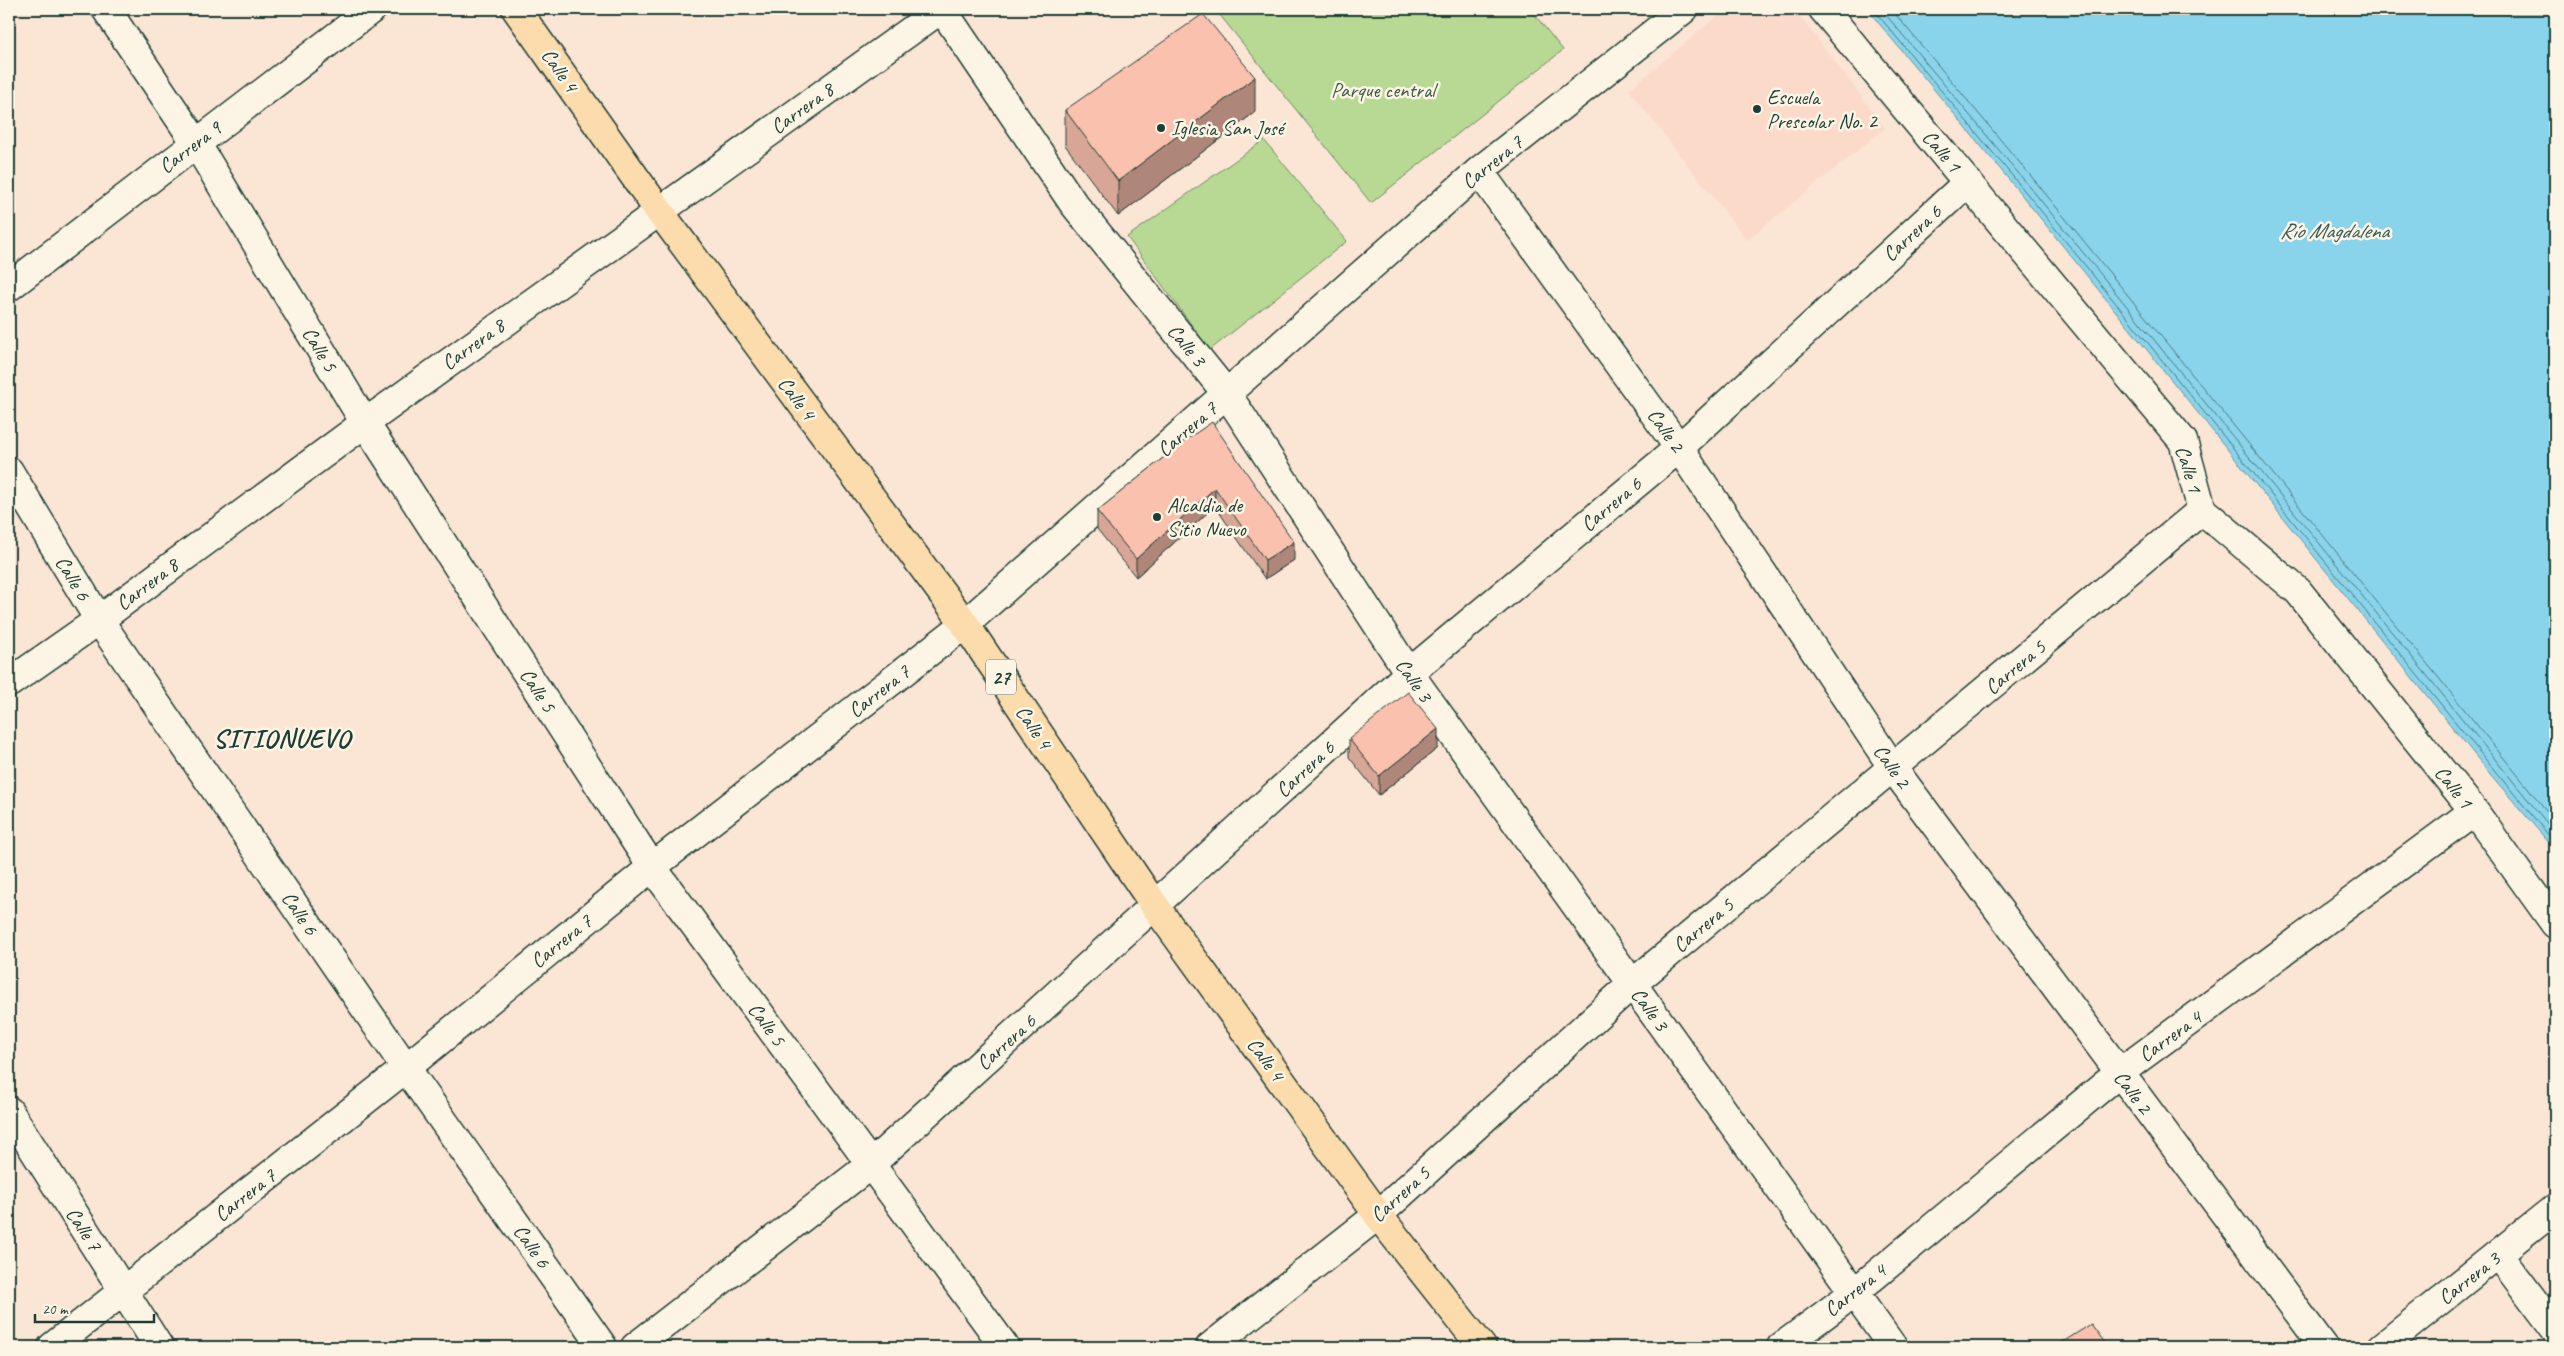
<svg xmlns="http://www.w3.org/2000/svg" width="2564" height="1356" font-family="Caveat,sans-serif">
  <rect width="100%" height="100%" fill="#fbe5d5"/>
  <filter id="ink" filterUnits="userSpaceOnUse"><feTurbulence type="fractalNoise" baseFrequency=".02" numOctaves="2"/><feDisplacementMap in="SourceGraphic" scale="10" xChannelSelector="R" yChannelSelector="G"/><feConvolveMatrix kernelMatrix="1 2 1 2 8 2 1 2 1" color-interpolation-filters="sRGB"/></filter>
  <g filter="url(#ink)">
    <!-- built -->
    <path fill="#fbdaca" d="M1726 9H1795L1885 128 1747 240 1629 90Z"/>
    <!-- green -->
    <path fill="#b8d993" stroke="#6c8b64" d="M1215 9H1530L1563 50 1371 203Z
      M1264 140 1347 241 1210 350 1127 237Z"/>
    <!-- water -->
    <path fill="#8ad4eb" stroke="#5f98a2" d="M1867 9H2555V850L2491 775 2020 193Z"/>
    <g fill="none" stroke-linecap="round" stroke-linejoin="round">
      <!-- shore -->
      <path stroke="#4a797d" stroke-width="1" d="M1873 9 2024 190 2495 771 2555 843
        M1881 9 2029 186 2555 833
        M1891 9 2035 181 2555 821"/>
      <!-- minor casing -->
      <g stroke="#1f3d34" stroke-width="31">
        <path id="minor" d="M106 9 196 143 365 423 652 867 1005 1347
          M942 9 1073 203 1227 394 1409 673 1893 1347
          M1823 9 2183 441 2202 510 2298 591 2474 811 2555 924
          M1479 171 1679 448 1893 768 2324 1347
          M9 287 372 9
          M9 471 99 620 406 1068 603 1347
          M9 683 99 620 365 423 941 9
          M9 1111 159 1347
          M2499 1255 2555 1329
          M52 1347 406 1068 652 867 965 624 1479 171 1684 9
          M635 1347 870 1165 1409 673 1679 448 1968 182
          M1210 1347 1378 1215 1632 984 2202 510
          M1781 1347 1855 1292 2119 1073 2474 811
          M2382 1347 2555 1208"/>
      </g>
      <!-- major casing -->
      <g stroke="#1f3d34" stroke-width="31">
        <path id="major" d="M516 9 659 211 965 624 1155 906 1378 1215 1482 1347"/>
      </g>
      <!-- minor -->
      <use href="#minor" stroke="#fcf5e5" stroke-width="28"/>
      <!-- major -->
      <use href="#major" stroke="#fcdcac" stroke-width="28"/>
    </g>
    <!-- wall -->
    <path fill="#d7a696" stroke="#1f3d34" d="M1065 110 1255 112 1118 216 1065 145Z
      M1183 442 1294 560 1265 579 1215 506 1136 577 1097 529V511Z
      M1349 739 1438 748 1379 795 1349 757Z"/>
    <!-- shaded-wall -->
    <path fill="#af877a" stroke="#1f3d34" d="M1255 77V112L1118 216V181Z
      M1215 488V506L1136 577V559Z
      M1294 542V560L1265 579V560Z
      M1438 729V748L1379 795V776Z"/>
    <!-- building -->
    <path fill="#fac1af" stroke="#1f3d34" d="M1203 14 1255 77 1118 181 1065 110Z
      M1212 422 1294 542 1265 560 1215 488 1136 559 1097 511 1183 442Z
      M1408 692 1438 729 1379 776 1349 739Z
      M2091 1324 2108 1347H2055Z"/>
  </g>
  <!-- markers -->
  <g fill="#1f3d34" stroke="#fcf5e5" stroke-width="2">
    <circle cx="1757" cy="109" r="5"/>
    <circle cx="1161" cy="128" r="5"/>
    <circle cx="1157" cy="517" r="5"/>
  </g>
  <g text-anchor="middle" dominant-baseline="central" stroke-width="5" stroke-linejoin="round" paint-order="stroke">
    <!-- shield labels -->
    <rect fill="#fcf5e5" stroke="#617469" stroke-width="1" x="986" y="659.5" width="30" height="35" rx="4"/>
    <g font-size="20" font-weight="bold" fill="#1f3d34">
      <text x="1001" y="677">27</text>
    </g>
    <!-- street labels -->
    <g font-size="21" fill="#1f3d34" stroke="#fcf5e5">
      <text transform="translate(560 70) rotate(55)">Calle 4</text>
      <text transform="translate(802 108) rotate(-36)">Carrera 8</text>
      <text transform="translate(190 147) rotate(-37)">Carrera 9</text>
      <text transform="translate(1942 151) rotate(50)">Calle 1</text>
      <text transform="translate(1492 162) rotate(-39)">Carrera 7</text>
      <text transform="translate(1912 233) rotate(-43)">Carrera 6</text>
      <text transform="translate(473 344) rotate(-36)">Carrera 8</text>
      <text transform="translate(1187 345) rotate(51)">Calle 3</text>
      <text transform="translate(320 349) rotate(59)">Calle 5</text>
      <text transform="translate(797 398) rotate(53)">Calle 4</text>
      <text transform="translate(1187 429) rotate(-41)">Carrera 7</text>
      <text transform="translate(1666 430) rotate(55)">Calle 2</text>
      <text transform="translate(2189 469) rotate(73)">Calle 1</text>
      <text transform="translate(1611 504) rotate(-40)">Carrera 6</text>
      <text transform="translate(73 578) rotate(59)">Calle 6</text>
      <text transform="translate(147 584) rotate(-37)">Carrera 8</text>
      <text transform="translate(2015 667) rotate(-40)">Carrera 5</text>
      <text transform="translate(1414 680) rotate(55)">Calle 3</text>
      <text transform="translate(538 690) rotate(57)">Calle 5</text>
      <text transform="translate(879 691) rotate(-38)">Carrera 7</text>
      <text transform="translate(1034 727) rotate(56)">Calle 4</text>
      <text transform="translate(1892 766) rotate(55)">Calle 2</text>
      <text transform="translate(1305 769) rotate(-43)">Carrera 6</text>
      <text transform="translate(2454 787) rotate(52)">Calle 1</text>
      <text transform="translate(300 913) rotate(56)">Calle 6</text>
      <text transform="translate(1703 925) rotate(-40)">Carrera 5</text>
      <text transform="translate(561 941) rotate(-39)">Carrera 7</text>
      <text transform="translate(1650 1009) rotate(54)">Calle 3</text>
      <text transform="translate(767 1024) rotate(54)">Calle 5</text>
      <text transform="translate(2170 1036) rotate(-36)">Carrera 4</text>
      <text transform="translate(1006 1042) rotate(-42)">Carrera 6</text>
      <text transform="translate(1266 1059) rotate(54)">Calle 4</text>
      <text transform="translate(2133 1092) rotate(53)">Calle 2</text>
      <text transform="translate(1400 1194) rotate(-42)">Carrera 5</text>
      <text transform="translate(245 1195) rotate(-38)">Carrera 7</text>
      <text transform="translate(84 1229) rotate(57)">Calle 7</text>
      <text transform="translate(532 1246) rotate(55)">Calle 6</text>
      <text transform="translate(2469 1278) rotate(-38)">Carrera 3</text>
      <text transform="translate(1855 1290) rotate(-38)">Carrera 4</text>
    </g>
    <!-- park labels -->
    <g font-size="21" fill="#3e5c47" stroke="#fcf5e5">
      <text x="1383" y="90">Parque central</text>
    </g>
    <!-- poi labels -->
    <g font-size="21" fill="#1f3d34" stroke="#fcf5e5" text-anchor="start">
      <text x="1767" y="97">Escuela<tspan x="1767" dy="24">Prescolar No. 2</tspan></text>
      <text x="1171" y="128">Iglesia San José</text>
      <text x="1167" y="505">Alcaldia de<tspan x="1167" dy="24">Sitio Nuevo</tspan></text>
    </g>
    <!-- water labels -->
    <g font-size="22" font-style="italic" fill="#345b59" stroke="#fcf5e5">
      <text x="2334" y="231">Río Magdalena</text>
    </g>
    <!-- district labels -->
    <g font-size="26" font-weight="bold" letter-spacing="1" fill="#1f3d34" stroke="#fcf5e5">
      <text x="282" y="738">SITIONUEVO</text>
    </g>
  </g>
  <!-- margin -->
  <rect width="2564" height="1356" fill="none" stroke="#fcf5e5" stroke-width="30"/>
  <rect x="15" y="15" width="2534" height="1326" fill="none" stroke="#1f3d34" stroke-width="2" filter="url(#ink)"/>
  <!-- scale -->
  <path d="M35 1314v8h119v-8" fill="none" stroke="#1f3d34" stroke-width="2.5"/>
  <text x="42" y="1314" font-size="15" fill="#1f3d34" stroke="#fcf5e5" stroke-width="4" paint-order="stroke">20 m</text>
</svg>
